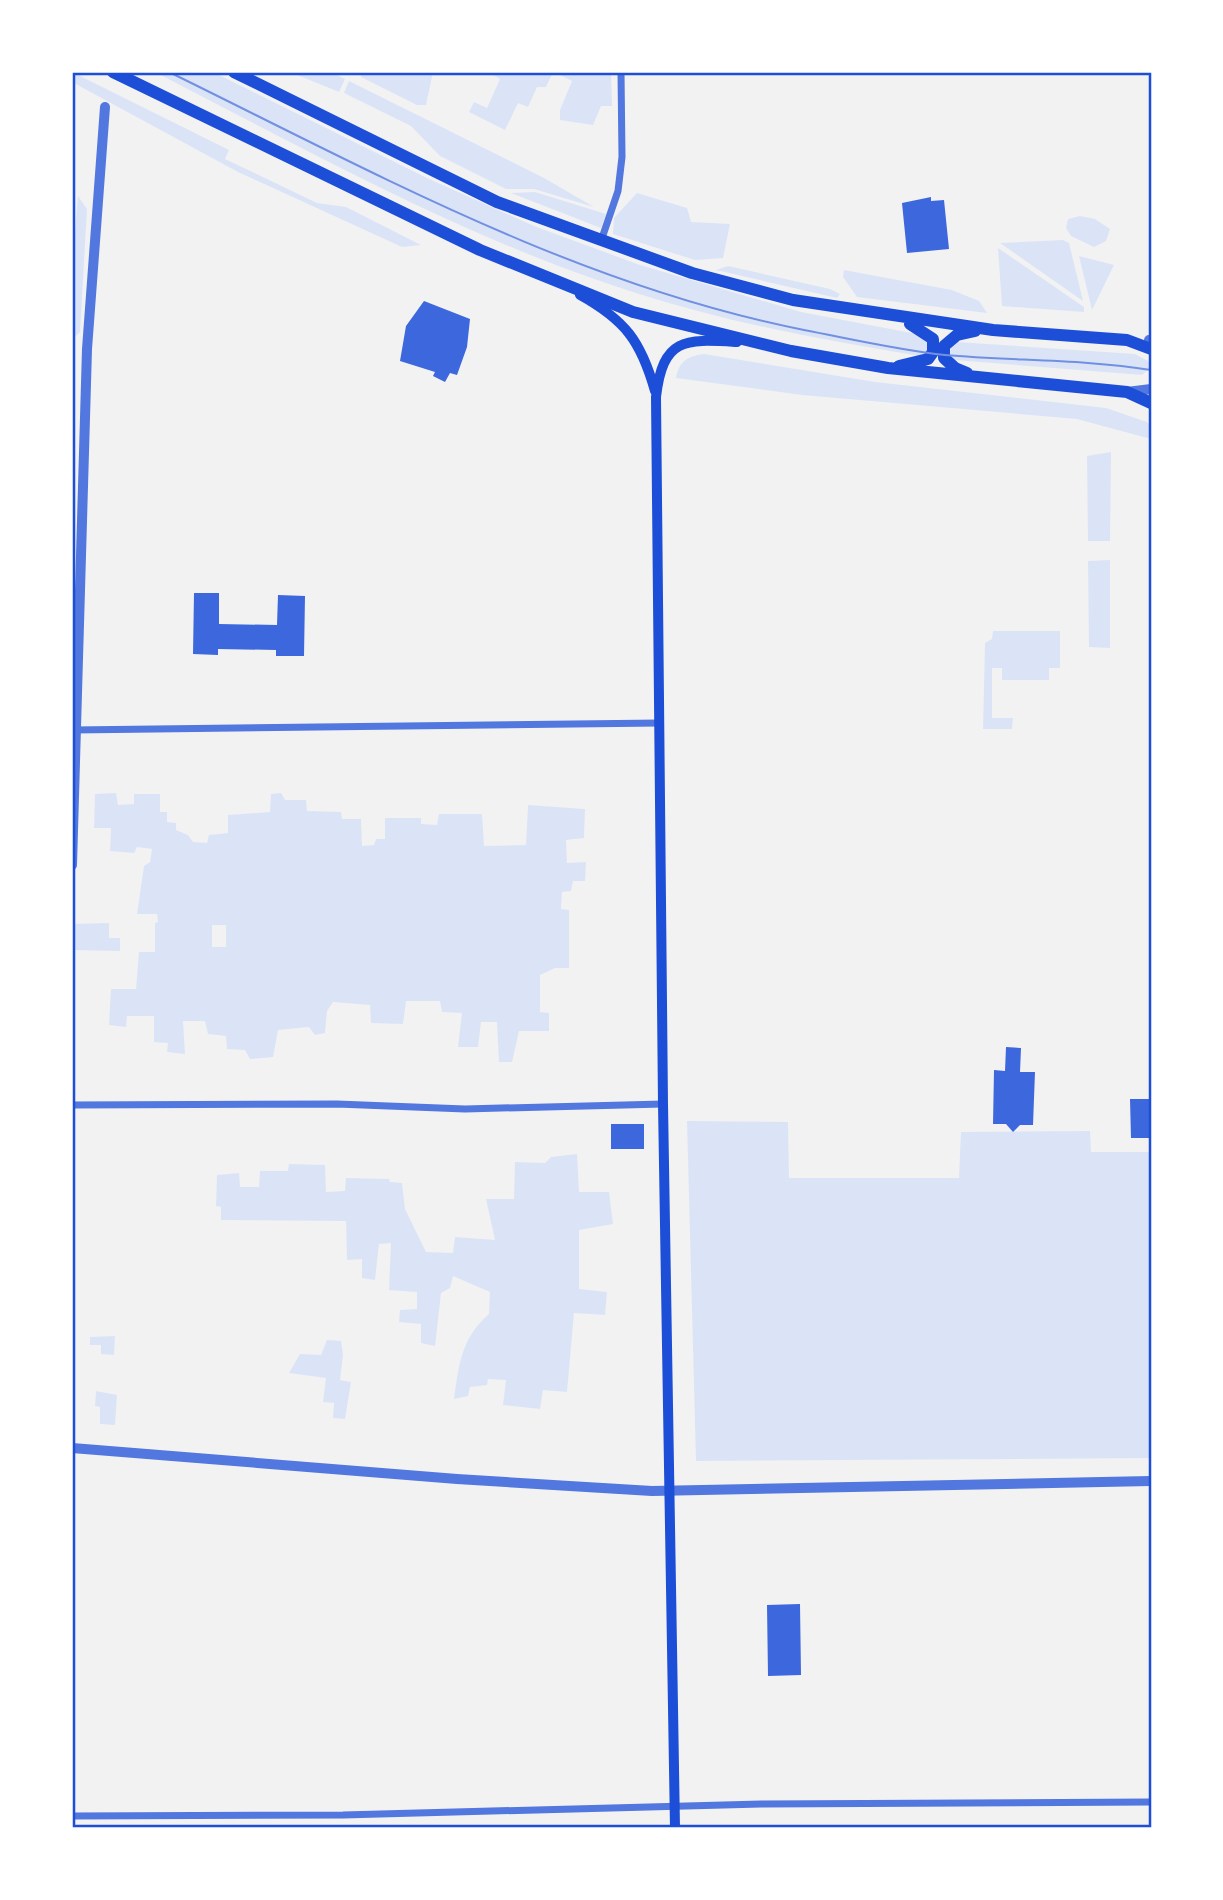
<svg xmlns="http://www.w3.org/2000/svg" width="1223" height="1900" font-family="'Source Sans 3',sans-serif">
  <rect width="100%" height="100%" fill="#f2f2f2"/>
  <!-- green -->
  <path fill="#dbe4f7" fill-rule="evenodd" d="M72 72 229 150 225 159 317 203 346 207 421 245 402 247 238 172 72 82Z
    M155 72H213L427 178 534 226 640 265 801 312 917 334 929 341 927 352 920 356C824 340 729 323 636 293 468 240 310 152 155 72Z
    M290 72H331L345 79 339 92Z
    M361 72H433L426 105H417L361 77Z
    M488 72H553L546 87H537L528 107 518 103 505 130 469 112 474 102 487 108 500 79Z
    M554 72H611L612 106H601L593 125 560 120V110L572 81Z
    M349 81 544 178 594 207 534 189H506L440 156 411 126 344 93Z
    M535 192 606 214 601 228 511 193Z
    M637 193 687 208 691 222 730 224 723 258 695 260 613 234 614 218Z
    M78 196 87 209 80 332 72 340V271Z
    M1080 216 1095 219 1110 229 1106 241 1094 247 1071 236 1066 228 1068 219Z
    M1063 240 1069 243 1083 301 1000 243Z
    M998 248 1084 307V312L1002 306Z
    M1079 256 1114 265 1092 310Z
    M728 266 830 289 840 294 837 298 716 270Z
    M844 270 952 290 979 301 987 313 857 297 843 277Z
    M957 342 1135 354 1148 361 1151 367 1142 375 954 360 950 355 951 346Z
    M704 354 875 382 1106 408 1147 422 1151 426V439L1077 419 802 395 676 378C679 361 688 356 704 354Z
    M1111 452 1110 541H1088L1087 456Z
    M1110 560V648L1089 647 1088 561Z
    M993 631H1060V668H1049V680H1002V668H992V718H1013L1012 729H983L985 643 992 639Z
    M116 793 118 805 134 804V794H160V812H167V822L176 823V830L188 835 193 842 207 843 209 835 228 833V815L270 812 271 794 281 793 285 800H306L307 811 341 812 342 819H361L362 846 374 845 376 839H385V818H421V824L437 825 439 814H482L484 846 526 845 528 805 585 809 584 838 566 840 567 863 586 862 585 881H573L571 891 562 892 561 909 569 910V968H555L540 975V1012L549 1013V1031H519L512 1062H499L497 1022H481L478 1047H458L462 1013 442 1012 440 1001H406L403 1024 371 1023 370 1005 333 1002 327 1011 325 1033 315 1035 309 1027 278 1030 273 1057 250 1059 245 1050 227 1049 226 1036 208 1034 205 1021H183L185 1054 167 1052 168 1043 154 1042V1016H127L126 1027 109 1025 111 989H136L139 952H155V923L158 922 157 914H137L144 866 150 862 152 849 137 847 134 853 110 851 111 828H94L95 794ZM212 925H226V947H212Z
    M109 923V938H120V951L72 950V924Z
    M687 1121 788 1122 789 1178H959L961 1132 1090 1131 1091 1152H1151V1458L696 1461Z
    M577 1154 579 1192H609L613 1224 579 1230V1289L607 1292 605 1315 574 1313 567 1392 543 1390 540 1409 503 1405 506 1380 488 1379 487 1385 470 1387 468 1396 454 1399C459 1365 461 1338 489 1314L490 1292 453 1276 450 1288 441 1293 435 1346 421 1343V1324L399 1322 400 1310 417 1309V1292L389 1290 391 1243 379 1244 375 1280 362 1278V1259L347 1260 346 1221 221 1220V1207L216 1206 217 1175 239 1173 240 1187H259L260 1171H288L289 1164 325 1165 326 1192 345 1191 346 1178 389 1179 390 1182 402 1183 405 1209 426 1252 453 1253 455 1237 495 1240 486 1199H514L515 1162 545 1163 551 1157Z
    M115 1336 114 1355 101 1354V1345H90V1337Z
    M327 1340 341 1341 343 1355 340 1380 351 1382 345 1419 333 1418 334 1403 323 1402 326 1378 289 1373 300 1354 321 1355Z
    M96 1391 117 1395 115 1425 100 1424V1407L95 1406Z"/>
  <!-- building -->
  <path fill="#3d67dc" d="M931 197V201L944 200 949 249 907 253 902 203Z
    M424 301 470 319 467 347 457 375 450 373 445 382 433 376 435 372 400 361 406 326Z
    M194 593H219V624L277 625 278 595 305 596 304 656H276V650L218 649V655L193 654Z
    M1006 1047 1021 1048 1020 1072H1035L1033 1125H1020L1013 1132 1006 1124H993L994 1070 1005 1071Z
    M1130 1099H1151V1138H1131Z
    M611 1124H644V1149H611Z
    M800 1604 801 1675 768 1676 767 1605Z"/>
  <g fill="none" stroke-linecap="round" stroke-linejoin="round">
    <!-- minor -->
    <path stroke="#5277de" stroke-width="7" d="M601 241 618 191 622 157 621 72
      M73 730 660 723
      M72 1105 337 1104 465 1109 663 1104
      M72 1816 343 1815 761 1804 1151 1802"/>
    <!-- tertiary -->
    <path stroke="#5277de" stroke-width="10" d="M1149 340H1151
      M1127 392 1151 389
      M72 865 87 349 105 107
      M72 1448 457 1479 652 1491 1151 1481"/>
    <!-- secondary -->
    <path stroke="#1d4ed8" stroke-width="10" d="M580 295C625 320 641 341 655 391
      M675 1828 663 1104 656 397C663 337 685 339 737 342"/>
    <!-- primary -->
    <path stroke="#1d4ed8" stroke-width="12" d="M113 72 480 250 633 312 791 351 888 368 1127 392 1151 403
      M234 72 497 202 692 273 793 300 993 330 1127 340 1151 349
      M899 366 928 359 933 352V339L910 324
      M967 373 955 368 944 358V346L957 335 975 331"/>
    <!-- tram -->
    <path stroke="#7290e2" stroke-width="2" d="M169 72C375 173 577 285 804 330 851 339 898 350 945 355 1014 361 1084 359 1151 370"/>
  </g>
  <!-- border -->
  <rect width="1223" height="1900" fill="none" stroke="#ffffff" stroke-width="147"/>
  <rect x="74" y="74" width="1076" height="1752" fill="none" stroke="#1d4ed8" stroke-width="2.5"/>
</svg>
